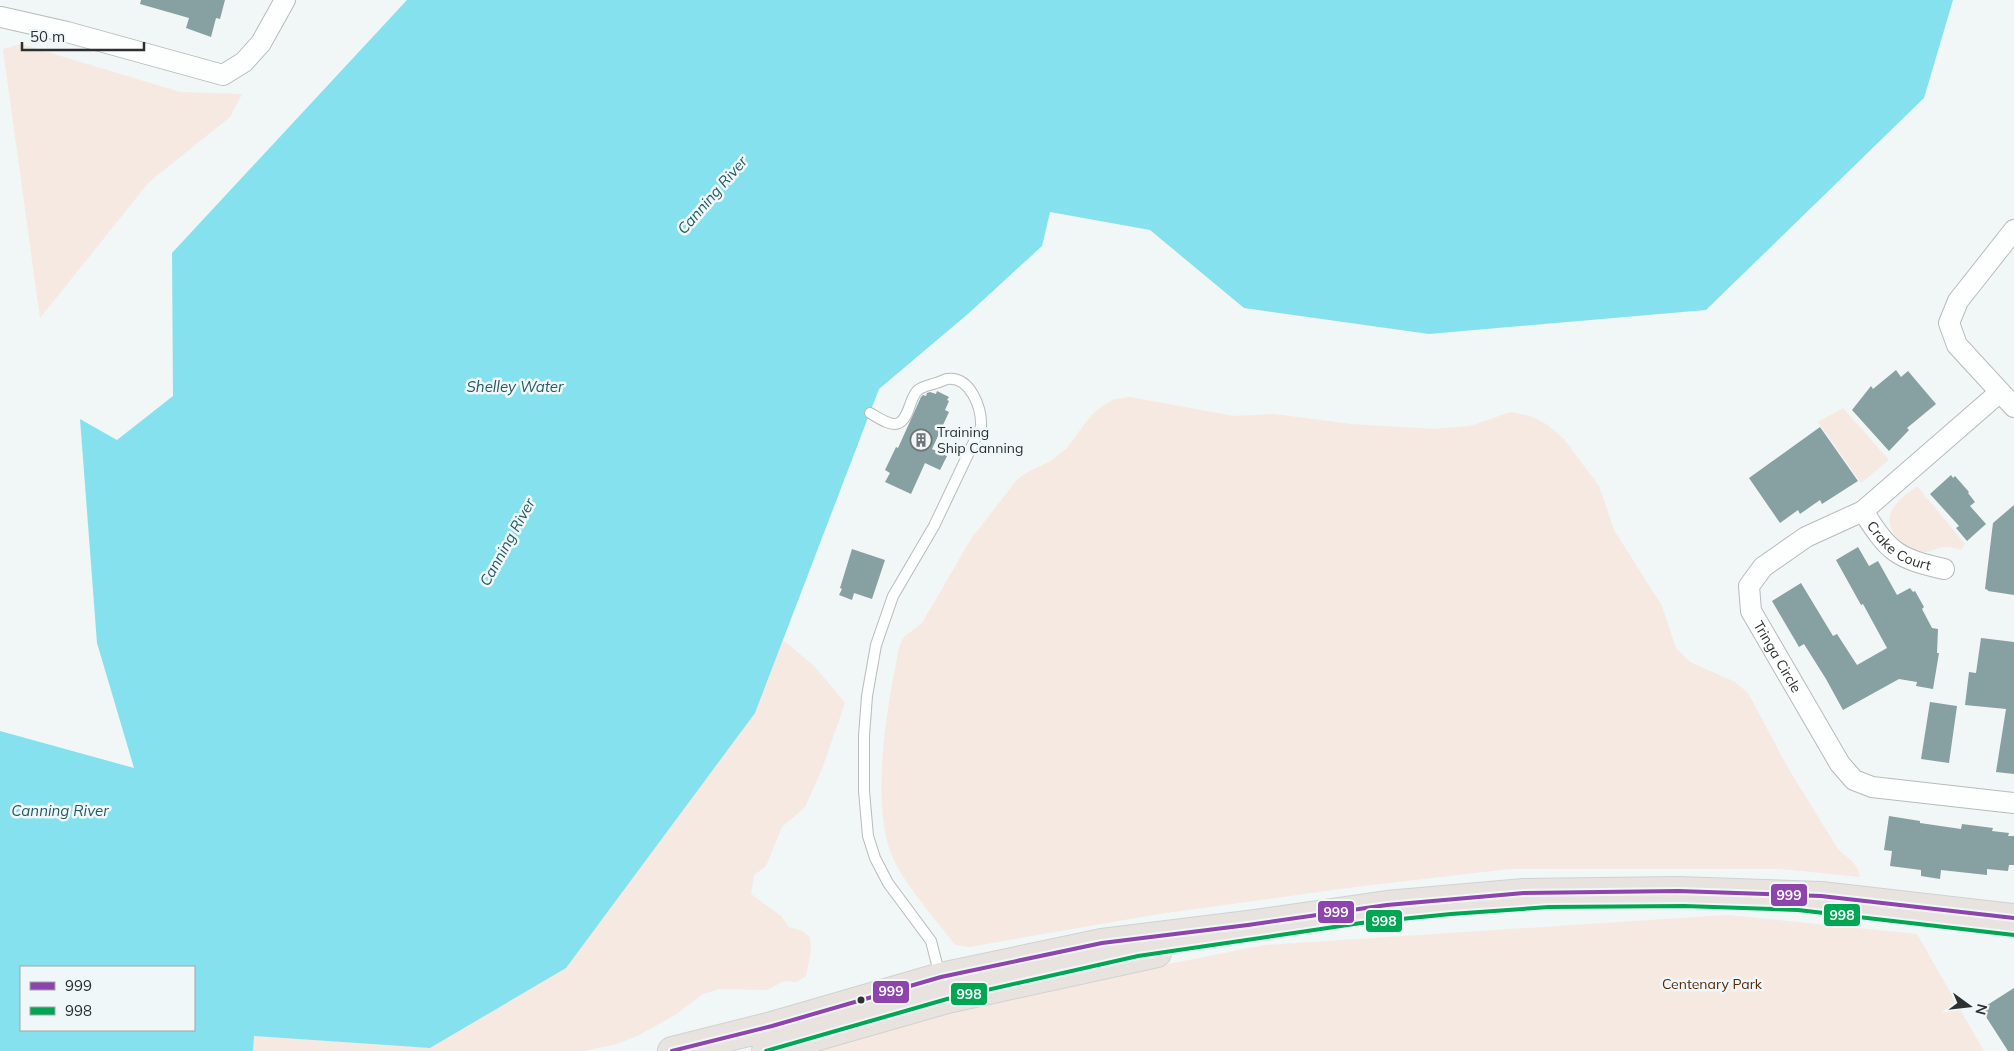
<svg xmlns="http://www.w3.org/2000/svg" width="2014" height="1051" font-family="Mulish,sans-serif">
  <rect width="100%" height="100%" fill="#f1f6f6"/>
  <!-- green -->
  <path fill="#f5e9e2" d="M21 44 180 92 242 94 230 117 149 182 40 318 3 49Z
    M1130 397 1234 416 1274 414 1351 424 1433 429 1470 426 1511 412 1530 416 1546 424 1563 438 1599 486 1614 530 1662 606 1676 648 1690 662 1735 682 1748 693 1788 768 1838 849C1846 857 1860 865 1860 877L1782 869H1509L1355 887 1159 914 969 947 955 945C936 919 906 887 893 858 869 804 888 701 900 644L904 637 922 623 971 539 1016 481 1024 474 1051 461 1067 448 1089 418 1098 409 1114 399Z
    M1843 408 1889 460 1861 483 1818 422Z
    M1917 486 1965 544 1961 550C1937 541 1938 553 1920 552 1902 551 1883 527 1892 510 1897 500 1909 493 1917 486Z
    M783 640 815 667 845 703 822 769 805 807 782 827 766 866 754 875 751 894 781 916 789 927 802 931 810 937 811 950 806 976 797 982 784 981 767 990 719 989 703 994 675 1015 637 1036 617 1044 584 1051H253L254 1036 430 1048 755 713Z
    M1727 915 1917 934 1984 1051H800L950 1007 1265 945Z"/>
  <!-- water -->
  <path fill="#86e1ee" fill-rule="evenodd" d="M407 0H1953L1924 98 1706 310 1429 334 1244 308 1150 230 1050 212 1042 246 969 313 879 389 755 713 566 968 430 1048 254 1036 253 1051H0V731L134 768 97 643 80 419 117 440 173 396 172 253ZM21 967H194V1030H21Z"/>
  <!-- building -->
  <path fill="#87a0a2" d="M141 0H225L220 19 216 18 211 37 186 28 189 18 140 4Z
    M1896 370 1901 377 1908 371 1936 404 1907 428 1909 430 1889 451 1852 410 1871 386 1873 389Z
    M937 391 949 397 947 400 949 401 945 410 949 412 932 449 947 456 940 470 925 463 911 494 885 482 890 473 885 470 896 447 898 448 921 397 923 395 926 396 927 393 930 392 936 394Z
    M1820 427 1858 481 1822 504 1820 500 1800 514 1798 510 1780 523 1749 478Z
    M1951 475 1953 478 1955 476 1969 492 1968 493 1975 502 1970 506 1986 524 1967 541 1956 528 1959 526 1930 494Z
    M2014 505V595L1988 591V590L1985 589 1993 523Z
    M1858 547 1869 566 1878 561 1897 595 1910 588 1913 592 1915 591 1924 607 1922 609 1932 628 1938 629 1937 653H1939L1933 689 1916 686 1917 682 1899 679 1843 710 1826 679 1804 644 1799 647 1772 601 1801 583 1833 636 1837 634 1857 665 1887 648 1863 604 1861 605 1836 560Z
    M852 549 885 560 872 599 854 593 852 600 839 595 842 589 840 588Z
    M1981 638 2014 642V774L1996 772 2006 709 1965 705 1969 672 1976 673Z
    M1930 702 1957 706 1949 763 1921 759Z
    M1889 816 1920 821V823L1961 829 1962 824 1993 828 1992 831 2009 833 2008 836H2014V865H2009L2008 871 1987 869V875L1941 870 1940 879 1921 876V870L1890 866 1892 851 1884 850Z
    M2014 988V1051H2008L1981 1009Z"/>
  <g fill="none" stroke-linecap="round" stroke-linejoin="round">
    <!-- service casing -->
    <g stroke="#b8bbbb" stroke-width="12">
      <path id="service" d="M870 413C877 417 891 427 899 423 910 417 909 398 918 390 923 386 931 385 936 383 940 382 944 380 947 379 971 376 982 409 981 427L934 526 893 596 876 645 867 696 864 736V791L868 836 875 858 888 883 931 941 940 976"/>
    </g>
    <!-- minor casing -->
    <g stroke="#b8bbbb" stroke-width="22">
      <g id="minor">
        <path d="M1 17 67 32 223 75 244 62 261 43 285 0"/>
        <path d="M2014 230 1958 301 1949 323 1957 345 2014 407"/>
        <path id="s1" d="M2000 392 1863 511 1806 537 1763 567 1749 586 1751 611 1840 764 1854 780 1872 787 2014 803"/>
        <path id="s2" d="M1863 511C1889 552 1896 558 1944 569"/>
      </g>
    </g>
    <!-- primary casing -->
    <g stroke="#d0d2d2" stroke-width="30">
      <path id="primary" d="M672 1051 772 1026 941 977 1102 943 1248 925 1387 905 1524 893 1678 891 1821 896 2014 918
        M766 1051 947 999 1157 953"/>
    </g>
    <!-- service -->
    <use href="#service" stroke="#fdfefe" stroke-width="10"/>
    <!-- minor -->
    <use href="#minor" stroke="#fdfefe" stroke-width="20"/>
    <!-- primary -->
    <use href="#primary" stroke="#e8e3df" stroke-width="28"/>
    <!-- bus-1 casing -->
    <g stroke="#eff7f8" stroke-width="8">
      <path id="bus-1" d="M672 1051 772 1026 941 977 1102 943 1248 925 1387 905 1524 893 1678 891 1821 896 2014 918"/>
    </g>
    <!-- bus-2 casing -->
    <g stroke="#eff7f8" stroke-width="8">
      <path id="bus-2" d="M766 1051 947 999 1138 956 1361 923 1451 914 1549 907 1684 906 1798 910 2014 935"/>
    </g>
    <!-- bus-1 -->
    <use href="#bus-1" stroke="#8e44ad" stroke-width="4"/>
    <!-- bus-2 -->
    <use href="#bus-2" stroke="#00a651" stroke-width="4"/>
  </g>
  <!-- icons -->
  <defs>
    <g id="building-ring" transform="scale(1.125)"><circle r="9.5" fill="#eff7f8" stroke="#727575" stroke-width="1.5"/><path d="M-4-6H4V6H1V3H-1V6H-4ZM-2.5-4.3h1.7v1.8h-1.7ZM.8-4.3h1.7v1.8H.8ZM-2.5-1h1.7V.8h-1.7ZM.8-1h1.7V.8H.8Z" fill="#727575"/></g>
  </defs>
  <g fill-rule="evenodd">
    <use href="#building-ring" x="921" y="440"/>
  </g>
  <!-- markers -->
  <circle fill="#2d3030" stroke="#eff7f8" stroke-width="2" cx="861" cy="1000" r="4.5"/>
  <g text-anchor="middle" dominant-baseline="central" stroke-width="5" stroke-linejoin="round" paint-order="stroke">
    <!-- poi labels -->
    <g font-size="14" fill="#2d3030" stroke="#eff7f8" text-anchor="start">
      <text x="937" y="432">Training<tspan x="937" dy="16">Ship Canning</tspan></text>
    </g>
    <!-- street labels -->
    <g font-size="14" fill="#2d3030" stroke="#eff7f8">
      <text stroke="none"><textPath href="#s2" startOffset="52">Crake Court</textPath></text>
      <text stroke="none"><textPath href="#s1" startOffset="398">Tringa Circle</textPath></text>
    </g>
    <!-- park labels -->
    <g font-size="14" fill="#5c2907" stroke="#eff7f8">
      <text x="1712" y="984">Centenary Park</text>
    </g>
    <!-- water labels -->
    <g font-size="15" font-style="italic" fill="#255b63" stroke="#eff7f8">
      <text transform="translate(712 195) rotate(-49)">Canning River</text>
      <text x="515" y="386">Shelley Water</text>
      <text transform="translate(507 542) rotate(-61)">Canning River</text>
      <text x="60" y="810">Canning River</text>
    </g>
  </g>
  <g stroke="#eff7f8" stroke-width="2">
    <rect x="1770" y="883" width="38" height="24" rx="5" fill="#8e44ad"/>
    <rect x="1317" y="900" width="38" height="24" rx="5" fill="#8e44ad"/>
    <rect x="1823" y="903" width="38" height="24" rx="5" fill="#00a651"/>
    <rect x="1365" y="909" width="38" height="24" rx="5" fill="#00a651"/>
    <rect x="872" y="980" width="38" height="24" rx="5" fill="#8e44ad"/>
    <rect x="950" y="982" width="38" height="24" rx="5" fill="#00a651"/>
  </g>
  <g font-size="14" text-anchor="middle" font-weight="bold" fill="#fff">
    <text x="1789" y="900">999</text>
    <text x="1336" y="917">999</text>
    <text x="1842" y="920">998</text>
    <text x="1384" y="926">998</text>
    <text x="891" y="996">999</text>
    <text x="969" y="999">998</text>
  </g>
  <!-- legend -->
  <rect x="20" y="966" width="175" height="65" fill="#eff7f8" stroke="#a1a7a8"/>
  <rect x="30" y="982" width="25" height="8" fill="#8e44ad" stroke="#a1a7a8"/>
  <text x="65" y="991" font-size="15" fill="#2d3030">999</text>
  <rect x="30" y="1007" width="25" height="8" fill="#00a651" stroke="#a1a7a8"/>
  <text x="65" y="1016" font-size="15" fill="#2d3030">998</text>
  <!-- north arrow -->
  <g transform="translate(1969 1006) rotate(105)" stroke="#eff7f8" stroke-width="4" paint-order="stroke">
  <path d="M0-4L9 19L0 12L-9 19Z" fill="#2d3030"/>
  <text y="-8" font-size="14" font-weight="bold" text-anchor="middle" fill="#2d3030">N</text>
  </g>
  <!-- scale -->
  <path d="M22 42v8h122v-8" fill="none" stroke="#2d3030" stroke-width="2.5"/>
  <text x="30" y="42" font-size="15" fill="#2d3030" stroke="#eff7f8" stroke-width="4" paint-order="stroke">50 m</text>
</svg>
